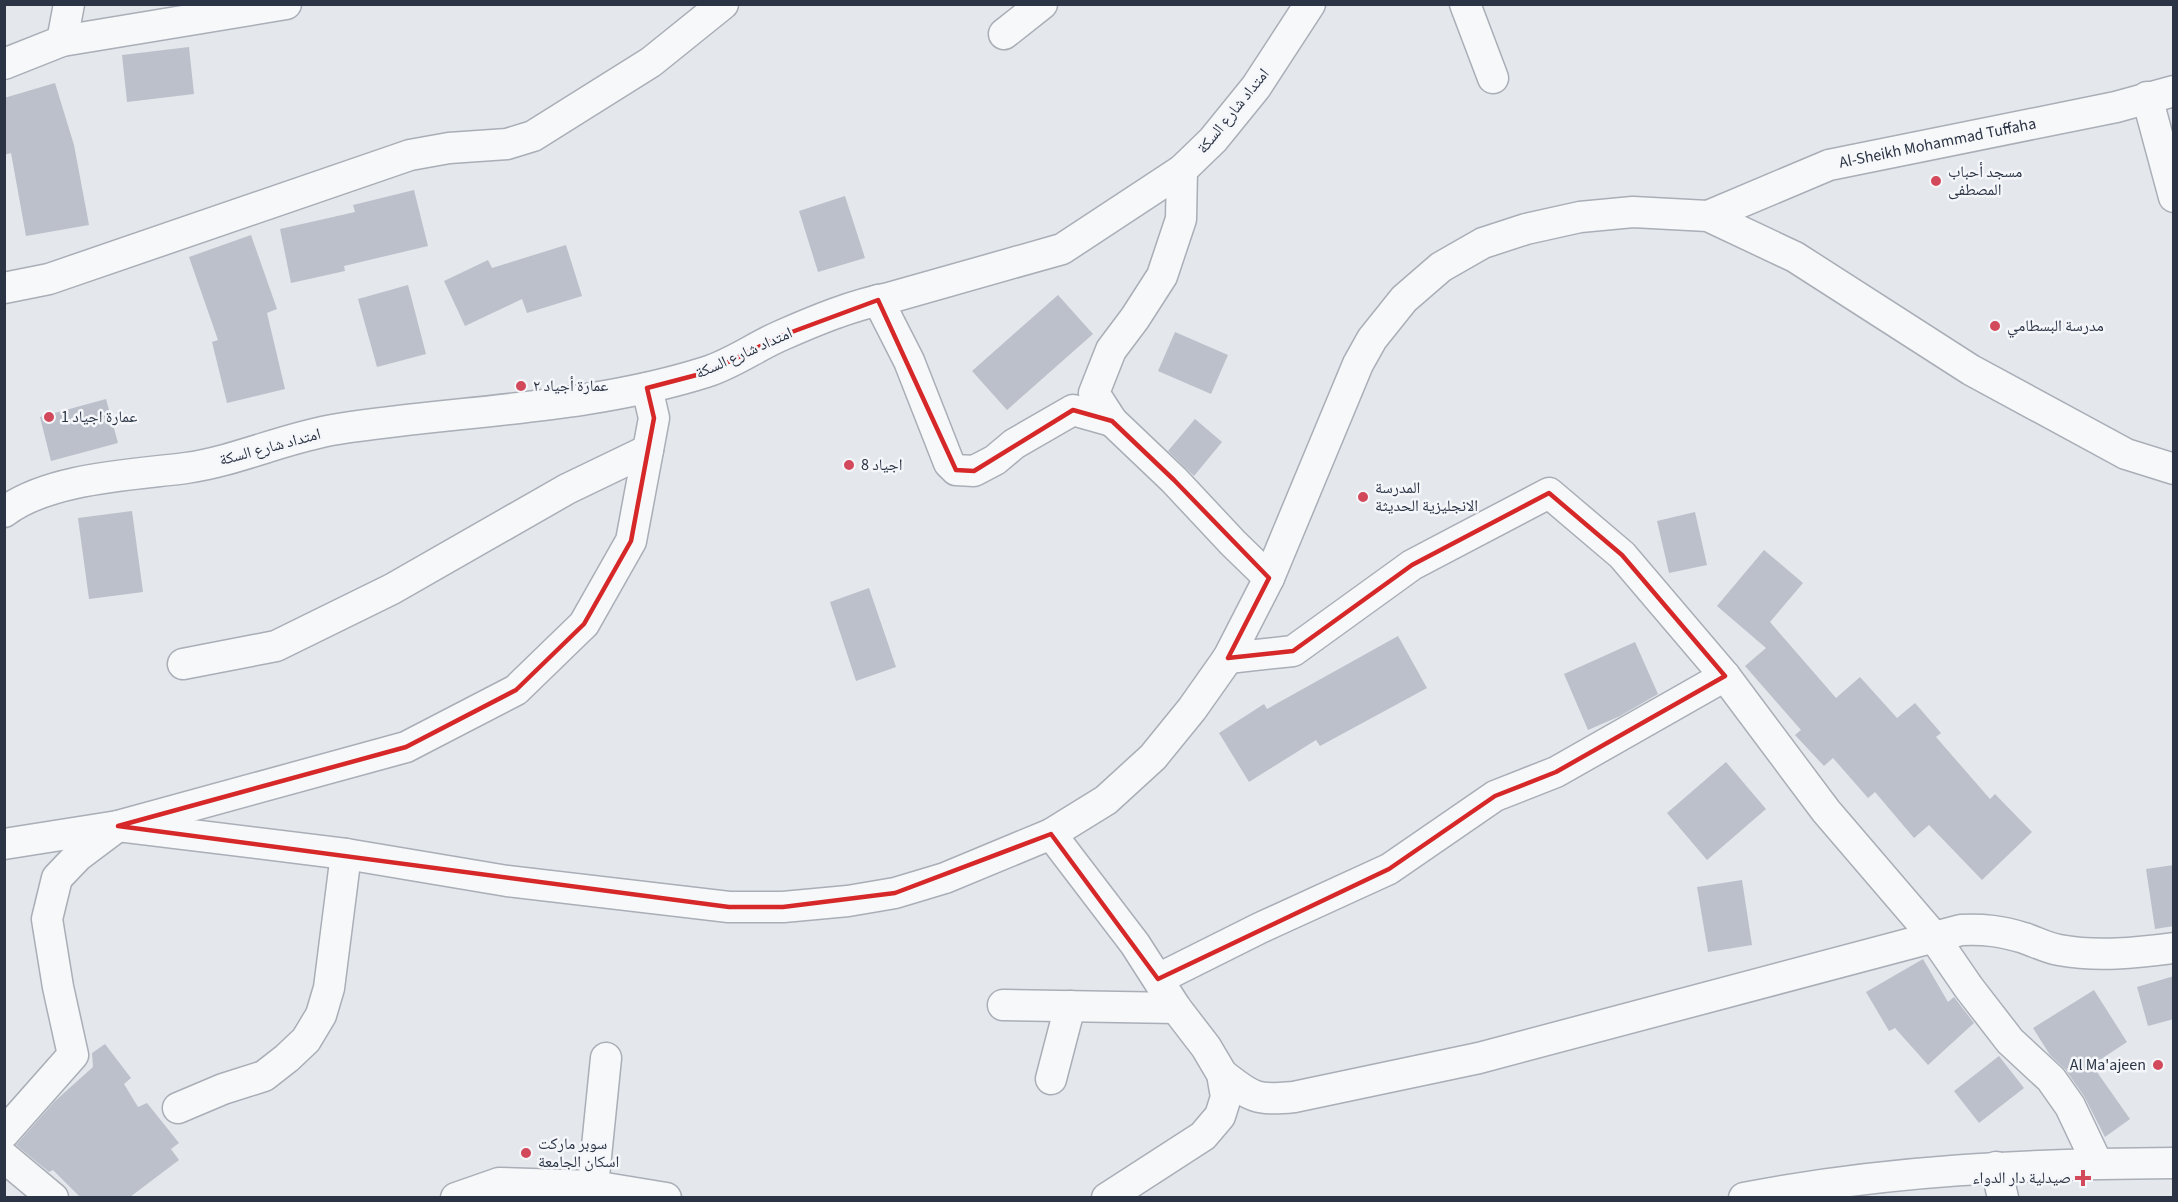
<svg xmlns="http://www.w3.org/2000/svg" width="2178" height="1202" font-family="'Source Sans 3','Noto Naskh Arabic',sans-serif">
  <rect width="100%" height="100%" fill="#e4e7ec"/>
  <!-- building -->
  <path fill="#bbc0ca" d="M189 47 194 94 127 102 122 55Z
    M55 83 74 145 89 225 26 236 11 153 4 155V98Z
    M414 190 428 246 344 266 345 271 291 283 280 229 355 212 353 205Z
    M845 196 865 258 818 272 799 211Z
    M251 235 277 309 267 313 285 389 227 403 212 342 218 340 189 257Z
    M566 245 582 296 527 313 522 299 465 326 444 281 488 260 492 268Z
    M408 285 426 354 377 367 358 299Z
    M1058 295 1093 334 1007 410 972 371Z
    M1175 332 1228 355 1211 394 1158 371Z
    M106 399 118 443 51 461 40 417Z
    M1195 419 1222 442 1194 476 1168 451Z
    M132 511 143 592 89 599 78 518Z
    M1695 512 1707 565 1669 573 1657 521Z
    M1764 550 1803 583 1770 622 1836 698 1860 677 1897 718 1915 703 1941 733 1936 737 1990 799 1995 794 2032 832 1982 880 1929 825 1914 838 1875 792 1868 798 1833 758 1824 766 1795 735 1801 730 1745 666 1766 648 1717 606Z
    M869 588 896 667 856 681 830 602Z
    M1398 636 1427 688 1320 746 1316 740 1249 782 1219 733 1264 704 1267 709Z
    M1635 642 1658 694 1620 716 1588 730 1564 674Z
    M1726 762 1766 809 1707 860 1667 813Z
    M2174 865V926L2155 929 2146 869Z
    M1742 880 1752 945 1708 952 1697 887Z
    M1923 959 1948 1002 1954 997 1974 1023 1928 1065 1895 1028 1889 1031 1866 992Z
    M2174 976V1019L2148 1026 2137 987Z
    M2094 990 2127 1042 2092 1065 2130 1119 2105 1137 2084 1096 2065 1069 2050 1055 2033 1028Z
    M105 1044 131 1078 124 1084 138 1107 147 1103 179 1143 171 1149 179 1160 130 1197H80L53 1170 49 1172 16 1145 55 1101 93 1067 92 1053Z
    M1999 1056 2024 1088 1979 1123 1954 1091Z"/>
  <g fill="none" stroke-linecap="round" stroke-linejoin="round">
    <!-- minor casing -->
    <g stroke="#a9aeb7" stroke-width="33">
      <g id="minor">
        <path d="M1465 4 1493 78"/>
        <path d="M1004 34 1042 4"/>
        <path d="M62 41 286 4"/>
        <path d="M4 64 62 41 69 4"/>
        <path d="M2147 97 2174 197"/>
        <path d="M1182 170 1181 219 1162 276 1135 318 1111 350 1094 393 1112 421 1174 480 1233 543 1269 578"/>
        <path id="s1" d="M1708 216 1829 165 2116 107 2174 91"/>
        <path d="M4 288 49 279 410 155 449 148 507 144 533 136 651 62 723 4"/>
        <path d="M878 300 909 361 949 463 956 470 974 471 995 460 1014 444 1073 410 1112 421"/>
        <path d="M4 512C49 478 131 475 186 468 237 461 286 437 338 429 460 410 586 410 706 372 732 364 755 347 780 336 814 321 852 305 889 298L1062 249 1182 170 1213 140 1256 87 1310 4"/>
        <path d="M1228 658 1293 651 1412 565 1549 493 1622 555 1725 676 1826 811 1934 937 1969 988 2010 1041 2051 1079 2070 1106 2097 1163"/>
        <path d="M183 664 276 646 392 589 567 489 648 450"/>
        <path d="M1051 834 1135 944 1176 1008 1206 1047 1222 1074 1226 1097 1220 1116 1203 1136 1107 1198"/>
        <path d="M4 844 118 826 346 854 507 881 729 907H783L848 901 895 893 945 878 1051 834 1106 800 1153 757 1192 709 1228 658 1269 578 1358 364 1372 339 1404 299 1441 267 1483 243 1526 229 1580 217 1633 212 1708 216 1795 257 1971 370 2126 454 2174 469"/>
        <path d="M1158 979 1260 928 1389 869 1495 796 1556 772 1725 676"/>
        <path d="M1003 1005 1176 1008"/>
        <path d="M1222 1074C1251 1097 1256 1101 1294 1097L1479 1058 1961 930C1985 929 2001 931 2024 938 2036 942 2047 948 2059 950 2097 957 2136 953 2174 948"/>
        <path d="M1051 1079 1070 1006"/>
        <path d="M178 1108 223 1089 264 1076 287 1058 306 1040 321 1015 329 988 346 854"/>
        <path d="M4 1133 73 1055 58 987 47 919 57 878 78 856 118 826 406 747 516 690 584 624 631 541 654 418 647 388"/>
        <path d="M4 1157 53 1198"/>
        <path d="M1996 1167 2003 1198"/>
        <path d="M593 1186 606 1058"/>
        <path d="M456 1198 499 1183 593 1186 666 1198"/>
        <path d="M1744 1198C1886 1170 2029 1164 2174 1163"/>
      </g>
    </g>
    <!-- minor -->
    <use href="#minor" stroke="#f7f8fa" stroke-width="30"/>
  </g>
  <!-- marked area -->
  <path fill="none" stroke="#d62828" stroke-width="4.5" stroke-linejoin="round" d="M878 300 956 470 974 471 1073 410 1112 421 1174 480 1269 578 1228 658 1293 651 1412 565 1549 493 1622 555 1725 676 1556 772 1495 796 1389 869 1158 979 1051 834 895 893 783 907H729L118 826 406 747 516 690 584 624 631 541 654 418 647 388 708 372 781 336Z"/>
  <!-- markers -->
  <g fill="#d1495b" stroke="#f4f6f9" stroke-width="2">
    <circle cx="1936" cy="181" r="6"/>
    <circle cx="1995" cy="326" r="6"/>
    <circle cx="521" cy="386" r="6"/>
    <circle cx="49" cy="417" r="6"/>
    <circle cx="849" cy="465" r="6"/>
    <circle cx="1363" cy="497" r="6"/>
    <circle cx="2158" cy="1065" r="6"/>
    <circle cx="526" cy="1153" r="6"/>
    <path d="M2080 1169h6v6h6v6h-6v6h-6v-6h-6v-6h6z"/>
  </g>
  <g text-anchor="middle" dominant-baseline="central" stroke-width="5" stroke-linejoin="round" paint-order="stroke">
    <!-- street labels -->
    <g font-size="16" fill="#2b3445" stroke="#f4f6f9">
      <text transform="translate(1233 111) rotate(-51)">امتداد شارع السكة</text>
      <text stroke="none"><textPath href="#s1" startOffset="242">Al-Sheikh Mohammad Tuffaha</textPath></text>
      <text transform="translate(744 353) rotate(-24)">امتداد شارع السكة</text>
      <text transform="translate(270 447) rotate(-15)">امتداد شارع السكة</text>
    </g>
    <!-- poi labels -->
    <g font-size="16" fill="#2b3445" stroke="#f4f6f9" text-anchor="start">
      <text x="1948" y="172">مسجد أحباب<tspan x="1948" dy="18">المصطفى</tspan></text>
      <text x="2007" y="326">مدرسة البسطامي</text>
      <text x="533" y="386">عمارة أجياد ٢</text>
      <text x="61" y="417">عمارة اجياد 1</text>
      <text x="861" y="465">اجياد 8</text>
      <text x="1375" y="488">المدرسة<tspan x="1375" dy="18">الانجليزية الحديثة</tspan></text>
      <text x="2146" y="1065" text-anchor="end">Al Ma'ajeen</text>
      <text x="538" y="1144">سوبر ماركت<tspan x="538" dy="18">اسكان الجامعة</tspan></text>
      <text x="2071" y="1178" text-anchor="end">صيدلية دار الدواء</text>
    </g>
  </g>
  <!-- border -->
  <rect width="2178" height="1202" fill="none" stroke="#2b3445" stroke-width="12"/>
</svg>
